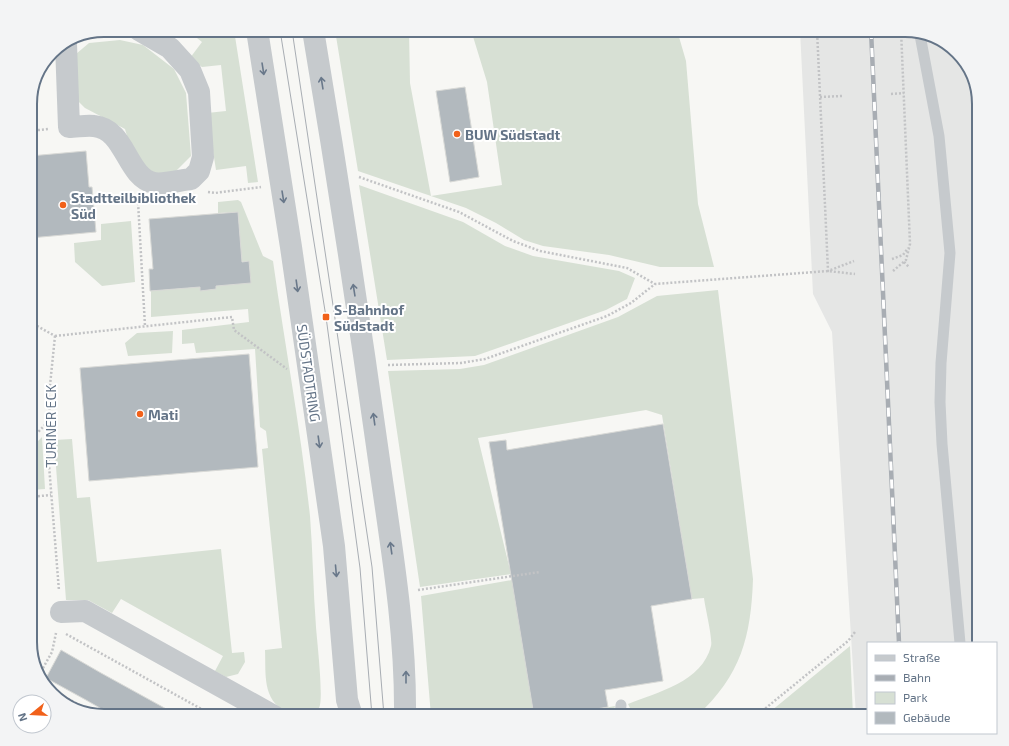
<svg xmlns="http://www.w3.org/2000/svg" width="1009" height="746" font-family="'Exo 2',sans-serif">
  <rect width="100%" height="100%" fill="#f7f7f4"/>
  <!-- built -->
  <path fill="#e5e6e5" d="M800 30H905L950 45 971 71 979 104V642L868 643V716H856L832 332 813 294Z"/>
  <!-- green -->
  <path fill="#d7e0d4" d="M187 30H234L258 182 248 183 246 166 216 170 207 113 226 111 221 65 202 67 190 58 202 42Z
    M335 30H409L410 83 431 196 502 185 487 82 471 30H677L686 61 698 204 714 267H660L609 255 543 246 524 240 496 223 466 208 358 171Z
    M120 40 143 45 174 69 186 93 191 156 172 175H150L133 157 125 129 85 108 75 98 76 54 89 43Z
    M359 185 463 222 505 246 533 256 619 271 635 278 627 299 606 310 475 356 387 360Z
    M238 200 241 202 263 256 273 261C285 346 301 431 310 516 313 553 313 590 316 627 317 641 324 700 319 708 318 711 315 712 312 713 303 716 294 716 286 712 262 699 266 674 265 650L282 648 262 449 268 448 266 431 260 427 255 349 196 353 194 343 182 344V330L249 322 248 309 151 317V291L200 287V291L216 289V286L249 261 203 265 241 248 238 212 218 213V202Z
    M131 221 135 282 102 286 75 262 74 243 101 240V224Z
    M718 290 753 579C751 637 741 675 697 716H634L628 704C658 692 702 682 711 646 713 639 705 607 704 598L692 599 662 415 646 410 478 438 511 574 420 587 388 371 460 369 484 365 618 317 657 296Z
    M173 331 172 353 128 356 125 343 137 333Z
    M30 362 35 366 38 417 30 426Z
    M42 437 45 489 30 490V449Z
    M72 439 77 498 90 497 97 562 221 549 232 653 244 652 245 662 238 674 226 677 215 671 223 656 121 599 112 613 88 600H66L54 440Z
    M512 580 534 716H431L421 596Z
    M850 646 853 716H765Z
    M615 706 613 716H568L576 715V713Z"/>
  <!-- building -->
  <path fill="#b2b9be" stroke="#d8d9d6" d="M465 87 479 177 450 182 436 91Z
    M86 151 89 187H92L96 232 30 238V156Z
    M238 212 242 262 249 261 251 283 216 286V289L200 291V287L150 291 149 269H153L149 219Z
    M249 354 258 467 89 481 80 368Z
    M663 424 692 599 651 606 663 681 605 690 608 707 555 716H534L489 442 506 440 507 450Z
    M61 650 101 673 179 716H114L86 700 46 678Z"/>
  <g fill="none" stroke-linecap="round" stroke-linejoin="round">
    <!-- path -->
    <path stroke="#c2c3c5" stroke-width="2.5" stroke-dasharray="2 2" stroke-linecap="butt" d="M817 30 828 271 854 261
      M891 94 904 93
      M820 97 842 96
      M30 131 48 129
      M359 177 459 212 513 241 540 251 627 268 655 284
      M208 192 215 193 261 187
      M140 200 138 202 145 326
      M892 259 903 255 908 248
      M904 262 909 267
      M893 271 906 260 910 244 901 30
      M30 322 55 336
      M55 336 49 395 50 420 47 440 59 591
      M55 336 232 317 234 330 287 369
      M30 340 38 327
      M388 365 461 363 485 359 607 316 631 303 655 284 828 271 855 274
      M30 440 50 420
      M30 497 51 495
      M418 590 540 572
      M66 634 214 716
      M39 675 52 652 56 633
      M47 687 88 710
      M756 716 848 641 855 632"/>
    <!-- service -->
    <path stroke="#c6cacd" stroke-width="11" d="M920 35 939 136 950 253 941 363 940 402 942 444 960 643
      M620 716 621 705"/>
    <!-- minor -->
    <path stroke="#c6cacd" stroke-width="22" d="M66 44 69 127C77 127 86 125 94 126 126 129 126 177 154 183 162 185 181 180 191 179L199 171 203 157 199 92 190 70 170 48 139 30
      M61 612 85 611 274 716"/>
    <!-- tertiary -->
    <path stroke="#c6cacd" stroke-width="22" d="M257 30 291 247 334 546 347 700 352 716
      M313 30C337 173 359 316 379 460 391 545 406 630 405 716"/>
    <!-- tram -->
    <path stroke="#a8adb3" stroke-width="1" d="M280 30 326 317 360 568 372 716
      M292 30 372 567 384 716"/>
    <!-- rail casing -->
    <g stroke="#a8adb3" stroke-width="4.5">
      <path id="rail" d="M871 30 899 643"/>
    </g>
    <!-- rail -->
    <use href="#rail" stroke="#fff" stroke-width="3" stroke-dasharray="9" stroke-linecap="butt"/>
  </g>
  <!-- one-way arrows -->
  <defs><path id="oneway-shaft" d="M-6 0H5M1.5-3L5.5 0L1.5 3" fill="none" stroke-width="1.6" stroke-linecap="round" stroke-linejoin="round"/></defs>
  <g stroke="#69788a">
    <use href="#oneway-shaft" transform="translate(263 69) rotate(81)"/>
    <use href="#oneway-shaft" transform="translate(322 83) rotate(-99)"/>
    <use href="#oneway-shaft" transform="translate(283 197) rotate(81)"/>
    <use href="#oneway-shaft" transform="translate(297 286) rotate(82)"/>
    <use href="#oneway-shaft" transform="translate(354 290) rotate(-99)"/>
    <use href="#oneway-shaft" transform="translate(374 419) rotate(-98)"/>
    <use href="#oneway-shaft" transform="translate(319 442) rotate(82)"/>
    <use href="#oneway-shaft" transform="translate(391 548) rotate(-98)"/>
    <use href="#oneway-shaft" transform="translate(336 571) rotate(85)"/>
    <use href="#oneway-shaft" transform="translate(406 677) rotate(-90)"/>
  </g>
  <!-- markers -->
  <g fill="#f1611a" stroke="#fff" stroke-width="1.5">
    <circle cx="457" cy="134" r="4"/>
    <circle cx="63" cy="205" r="4"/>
    <rect x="322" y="313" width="8" height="8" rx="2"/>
    <circle cx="140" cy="414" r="4"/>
  </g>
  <g text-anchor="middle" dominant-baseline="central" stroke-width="4" stroke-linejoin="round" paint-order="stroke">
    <!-- poi labels -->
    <g font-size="14" font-weight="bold" fill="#647487" stroke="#fff" text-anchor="start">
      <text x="465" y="134">BUW Südstadt</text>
      <text x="71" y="197">Stadtteilbibliothek<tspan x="71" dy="16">Süd</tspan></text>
      <text x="334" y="309">S-Bahnhof<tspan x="334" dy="16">Südstadt</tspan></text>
      <text x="148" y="414">Mati</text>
    </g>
    <!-- street labels -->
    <g font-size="14" fill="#647487" stroke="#fff">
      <text transform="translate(309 373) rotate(82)">SÜDSTADTRING</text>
      <text transform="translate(50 426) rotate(-90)">TURINER ECK</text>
    </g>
  </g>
  <!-- crop -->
  <path d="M0 0H1009V746H0ZM104 37H905A67 67 0 0 1 972 104V642A67 67 0 0 1 905 709H104A67 67 0 0 1 37 642V104A67 67 0 0 1 104 37Z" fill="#f3f4f5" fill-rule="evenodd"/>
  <path fill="none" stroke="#647487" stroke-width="2" d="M104 37H905A67 67 0 0 1 972 104V642A67 67 0 0 1 905 709H104A67 67 0 0 1 37 642V104A67 67 0 0 1 104 37Z"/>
  <!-- legend -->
  <rect x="867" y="642" width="130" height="92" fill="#ffffff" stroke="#c1c7cf"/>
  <rect x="875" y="655" width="20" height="6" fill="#c6cacd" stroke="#c1c7cf"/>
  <text x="903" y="662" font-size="12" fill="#647487">Straße</text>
  <rect x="875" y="675" width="20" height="6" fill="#a8adb3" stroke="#c1c7cf"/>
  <text x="903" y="682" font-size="12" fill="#647487">Bahn</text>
  <rect x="875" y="692" width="20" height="12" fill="#d7e0d4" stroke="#c1c7cf"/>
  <text x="903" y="702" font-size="12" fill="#647487">Park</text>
  <rect x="875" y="712" width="20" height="12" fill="#b2b9be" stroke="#c1c7cf"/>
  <text x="903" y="722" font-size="12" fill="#647487">Gebäude</text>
  <!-- north arrow -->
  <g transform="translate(32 714) rotate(252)"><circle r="19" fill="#ffffff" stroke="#c1c7cf"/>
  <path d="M0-3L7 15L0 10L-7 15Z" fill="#f1611a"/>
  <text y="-6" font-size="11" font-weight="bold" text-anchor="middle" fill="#647487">N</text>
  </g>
</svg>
